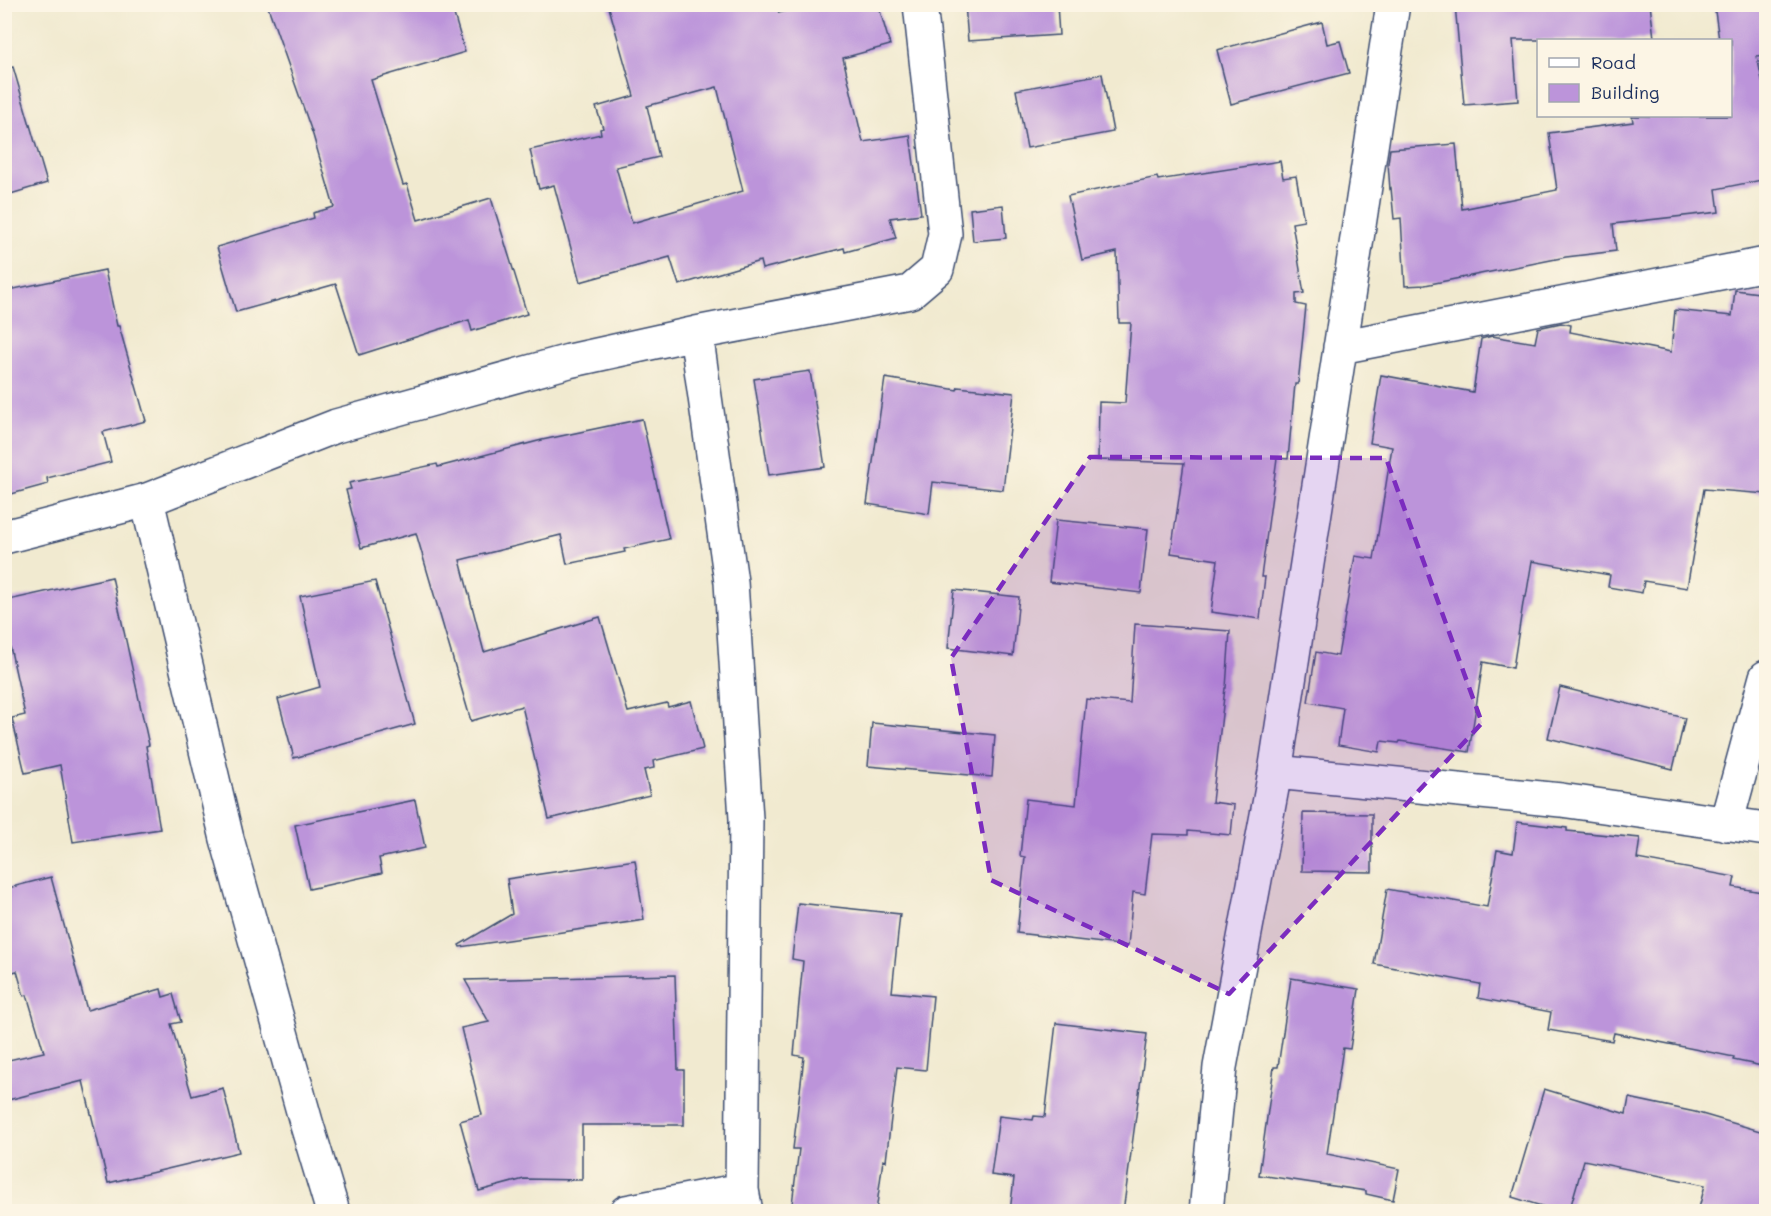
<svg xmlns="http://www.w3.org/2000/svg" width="1771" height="1216" font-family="Mali,sans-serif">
  <rect width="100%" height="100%" fill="#fcf5e5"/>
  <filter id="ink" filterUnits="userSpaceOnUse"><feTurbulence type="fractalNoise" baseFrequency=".0167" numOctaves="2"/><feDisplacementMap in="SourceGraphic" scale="12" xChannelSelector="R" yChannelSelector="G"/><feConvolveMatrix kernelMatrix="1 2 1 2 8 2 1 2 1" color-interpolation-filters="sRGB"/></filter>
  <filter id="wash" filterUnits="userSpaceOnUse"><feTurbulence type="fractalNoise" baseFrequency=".008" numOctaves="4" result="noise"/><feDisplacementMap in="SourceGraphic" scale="24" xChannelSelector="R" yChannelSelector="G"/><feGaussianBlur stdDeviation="1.35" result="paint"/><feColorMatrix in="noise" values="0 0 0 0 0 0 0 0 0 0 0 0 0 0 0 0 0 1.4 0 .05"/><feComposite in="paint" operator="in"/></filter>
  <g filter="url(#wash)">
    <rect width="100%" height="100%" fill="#f1ead0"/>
    <g id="blocks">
      <!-- building -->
      <path fill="#bc94da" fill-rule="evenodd" d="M267 4H451L465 52 371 80 403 185 407 184 418 220 491 198 527 314 472 331 469 320 359 355 336 284 236 312 217 247 314 218 313 213 334 207 313 135Z
        M608 4H776L779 13 810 4H878L890 45 843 58 863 142 910 135 921 214 890 218 896 238 845 252 844 248 762 269 760 261 679 285 670 257 580 282 554 185 539 189 530 150 601 134 600 129 603 128 596 107 634 96ZM717 87 743 191 632 223 616 167 659 157 647 106Z
        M965 4H1057L1059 35 968 41Z
        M1455 4H1650L1654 38 1629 40H1513L1518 101 1464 105Z
        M1714 4H1767V55L1757 56 1767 104V179L1716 189 1719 212 1613 224 1616 251 1566 257 1425 285 1405 286 1401 218 1394 219 1391 188 1390 189 1388 163 1390 149 1456 144 1462 209 1557 190 1549 133 1633 122 1632 116H1731V40H1719Z
        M1322 22 1327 44 1340 41 1349 73 1231 104 1217 50Z
        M13 67 47 183 4 196V68Z
        M1102 74 1113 132 1027 148 1016 90Z
        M1280 161 1283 178 1296 176 1304 221 1292 223 1304 293 1296 294V304L1306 306 1298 384H1295L1288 459 1277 458 1261 577H1265L1260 619 1211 612 1218 560 1171 553 1184 463 1098 460 1099 402 1125 403 1131 323H1119L1117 252 1082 260 1068 196 1157 177 1158 180Z
        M1003 205 1006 238 973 241 970 209Z
        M105 270 117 326H119L146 421 103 432 111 462 47 478 48 484 4 496V291Z
        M1735 290 1767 294V494L1704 489 1687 588 1644 581 1642 593 1608 587 1610 575 1532 561 1526 597H1524L1513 668 1483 662 1469 752 1400 741 1399 743 1381 741 1379 752 1338 745 1343 708 1308 702 1316 652 1338 656 1355 556 1374 559 1392 447 1370 443 1381 375 1473 392 1481 339 1492 336 1535 343 1538 328 1561 323 1571 325 1570 332 1671 352 1675 310 1732 316Z
        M810 371 825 467 769 475 754 379Z
        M885 378 957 390 958 387 1014 393 1003 490 933 482 929 514 867 504Z
        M642 419 669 539 624 549 625 552 567 564 561 535 460 560 484 652 600 617 628 712 667 703 668 707 691 701 703 749 653 761 654 768 644 770 650 795 549 819 522 706 471 721 416 533 361 548 346 490 351 489 349 483 437 464 438 467 542 440Z
        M1056 520 1148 529 1141 593 1049 582Z
        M112 577 149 745 146 746 160 829 73 842 60 765 25 773 12 718 25 715 4 619V601Z
        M375 581 415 724 294 758 278 699 320 687 300 596Z
        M954 590 1019 597 1013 656 948 648Z
        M1135 624 1230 631 1226 688H1225L1212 802 1234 805 1231 835 1188 831V835L1152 834 1145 894 1133 892 1128 946 1017 933 1025 857 1020 856 1026 799 1076 805 1086 699 1130 703Z
        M1560 687 1685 718 1673 769 1548 738Z
        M872 723 995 735 992 777 868 766Z
        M415 800 425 848 379 858 382 873 309 889 295 825Z
        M1303 813 1372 814V872L1302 871Z
        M1517 822 1567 828V831L1640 838 1637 859 1735 877 1733 887 1767 893V1067L1733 1060 1734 1057 1614 1033 1612 1041 1548 1030 1551 1012 1478 998 1480 984 1374 964 1387 889 1487 907 1497 850 1513 853Z
        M635 860 644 920 460 947 459 945 512 914 507 879Z
        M51 877 87 1010 161 989 163 997 173 994 181 1022 171 1024 192 1096 223 1088 239 1152 108 1183 83 1081 4 1101V1061L44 1052 27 995 24 996 17 971 4 974V889Z
        M798 903 900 914 892 992 933 996 926 1070 897 1067 886 1161 883 1160 876 1212H791L799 1149H793L804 1057 794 1055 803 961 792 959Z
        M675 975 678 1070H684V1125H582V1180L524 1179 479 1191 460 1121 482 1115 461 1028 489 1022 465 980Z
        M1291 978 1359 989 1350 1049 1343 1048 1327 1154 1399 1169 1393 1200 1366 1194V1191L1259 1175 1274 1067H1278Z
        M1056 1023 1147 1034 1123 1212H1010L1014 1178 991 1175 999 1116 1033 1120 1034 1116 1045 1117Z
        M1544 1089 1626 1114 1629 1098 1695 1112 1767 1133V1192L1761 1212H1698L1705 1185 1584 1160 1569 1212H1561L1512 1197Z"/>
    </g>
  </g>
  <g filter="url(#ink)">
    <use href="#blocks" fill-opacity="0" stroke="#3b4b6f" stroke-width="1.5"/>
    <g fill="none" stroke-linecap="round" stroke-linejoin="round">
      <!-- minor casing -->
      <g stroke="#3b4b6f" stroke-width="36">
        <path id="minor" d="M696 333 731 582 746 819 742 1190 746 1212
          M1340 347 1766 264
          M147 500 227 839 306 1122 333 1212
          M4 537 147 500 336 426 569 361 696 333 910 292 937 269 945 234 920 4
          M1275 772 1561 800 1766 829
          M1726 824 1766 677
          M626 1212 742 1190
          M1206 1212 1220 1067 1275 772 1393 4"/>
      </g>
      <!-- minor -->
      <use href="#minor" stroke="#fff" stroke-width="33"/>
    </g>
  </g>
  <!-- marked area -->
  <path fill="#7b2cbf" fill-opacity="0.2" stroke="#7b2cbf" stroke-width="4.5" stroke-dasharray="12 8" stroke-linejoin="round" d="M1090 457 1386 458 1482 723 1229 994 991 880 951 658Z"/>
  <!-- margin -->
  <rect width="1771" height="1216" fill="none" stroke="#fcf5e5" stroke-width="24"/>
  <!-- legend -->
  <rect x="1537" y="39" width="195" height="78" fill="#fcf5e5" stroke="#a2a6af" stroke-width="1.5"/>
  <rect x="1549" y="58" width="30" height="9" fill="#ffffff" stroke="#a2a6af" stroke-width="1.5"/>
  <text x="1591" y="69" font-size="18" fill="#1b2f5e">Road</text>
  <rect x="1549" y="84" width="30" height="18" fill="#bc94da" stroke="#a2a6af" stroke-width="1.5"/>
  <text x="1591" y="99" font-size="18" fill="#1b2f5e">Building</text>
</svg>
